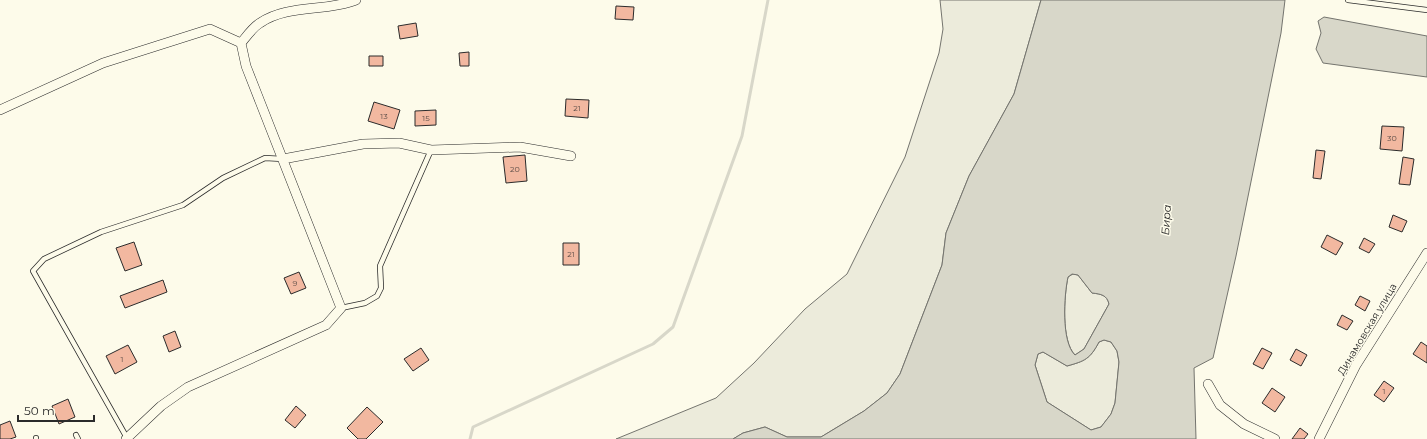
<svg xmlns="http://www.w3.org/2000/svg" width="1427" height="439" font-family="Montserrat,sans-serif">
  <rect width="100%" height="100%" fill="#fdfbea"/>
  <!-- green -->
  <path fill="#ecebdb" stroke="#74746e" d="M940 0H1041L1014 94 969 176 946 233 942 265 900 374 887 393 864 411 821 437H787L765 427 743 433 733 439H616L716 398 754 363 805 309 847 274 905 157 939 53 943 29Z
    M1073 274 1078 275 1092 293C1101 294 1107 295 1109 304L1084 349 1075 355C1061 341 1064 296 1068 277Z
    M1104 340 1111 342 1117 351 1119 362 1115 403 1111 414 1101 427 1091 430 1047 402 1035 365 1038 354 1043 352 1067 366C1085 361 1090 359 1099 342Z"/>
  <!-- water -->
  <path fill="#d8d7c9" stroke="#74746e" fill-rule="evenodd" d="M1041 0H1285L1281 33 1236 256 1213 358 1194 368 1196 439H733L743 433 765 427 787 437H821L864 411 887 393 900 374 942 265 946 233 969 176 1014 94ZM1072 274 1078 275 1092 293C1101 294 1107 295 1109 304L1084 349 1075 355C1061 342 1064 295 1068 277ZM1104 340 1111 342 1117 351 1119 362 1115 403 1111 414 1101 427 1091 430 1047 402 1035 365 1038 354 1043 352 1067 366C1085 361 1090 359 1099 342Z
    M1324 17 1427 36V77L1323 63 1316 49 1321 33 1318 21Z"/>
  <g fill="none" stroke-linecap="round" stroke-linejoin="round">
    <!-- stream -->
    <path stroke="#d8d7c9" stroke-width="3" d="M470 439 473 427 653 344 673 327 742 136 768 0"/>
  </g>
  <!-- building -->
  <path fill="#f2b8a0" stroke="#2b2b2b" d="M616 6 634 7 633 20 615 19Z
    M416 23 418 36 400 39 398 26Z
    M469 52V66H460L459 53Z
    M369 56H383V66H369Z
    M566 99 589 100 588 118 565 116Z
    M374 102 400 110 394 129 368 121Z
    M436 110V125L415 126V111Z
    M1382 126 1404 127 1402 151 1380 149Z
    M1316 150 1325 151 1321 179 1313 178Z
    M525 155 527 181 506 183 503 157Z
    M1403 157 1414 159 1410 185 1399 184Z
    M1393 215 1407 221 1402 232 1389 227Z
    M1327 235 1343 243 1336 255 1321 247Z
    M1364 238 1375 244 1369 253 1359 248Z
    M134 242 142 265 125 271 116 248Z
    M563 243H579V265H563Z
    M299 272 306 288 291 294 284 278Z
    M163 280 167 292 125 308 120 296Z
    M1360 296 1370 301 1365 311 1355 305Z
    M1342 315 1353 321 1347 330 1337 325Z
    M175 331 181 347 169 352 163 336Z
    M1421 342 1427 346V363L1413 354Z
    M128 345 137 362 115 374 106 356Z
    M421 348 429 360 413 371 404 359Z
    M1262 348 1272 353 1263 369 1253 364Z
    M1296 349 1307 355 1301 366 1290 360Z
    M1384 381 1394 388 1384 402 1374 395Z
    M1272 388 1285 397 1275 412 1262 403Z
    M68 399 75 417 59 424 52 406Z
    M296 406 306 415 295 428 285 420Z
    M367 407 383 422 366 439H358L347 428Z
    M10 421 16 437 10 439H0V425Z
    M1300 428 1308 434 1304 439H1292Z"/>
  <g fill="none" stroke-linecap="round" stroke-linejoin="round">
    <!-- lane casing -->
    <g stroke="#2b2b2b" stroke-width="6">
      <path id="lane" d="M1348 0 1427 10
        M341 308 365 303 377 296 381 288 380 266 431 150
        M76 435 78 439
        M36 438V439
        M127 438 33 271 44 259 101 232 183 205 223 178 265 158 283 159"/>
    </g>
    <!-- street casing -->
    <g stroke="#2b2b2b" stroke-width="10">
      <path id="street" d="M0 110 103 63 210 29 241 43
        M283 159 363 144 399 143 431 150 520 147 571 156
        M1208 384 1220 405 1244 424 1275 439
        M126 439 161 406 188 387 326 325 341 308 246 66 241 43C246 37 253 27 260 23 288 4 326 12 356 0
        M1319 439 1356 365 1427 253"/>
    </g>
    <!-- lane -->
    <use href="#lane" stroke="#fdfbea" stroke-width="4.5"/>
    <!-- street -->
    <use href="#street" stroke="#fdfbea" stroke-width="9"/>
  </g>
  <g text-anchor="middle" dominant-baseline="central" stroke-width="3" stroke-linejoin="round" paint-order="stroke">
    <!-- number labels -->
    <g font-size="8" fill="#5d4e48">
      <text x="577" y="108">21</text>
      <text x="384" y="116">13</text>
      <text x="426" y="118">15</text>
      <text x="1392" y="138">30</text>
      <text x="515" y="169">20</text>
      <text x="571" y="254">21</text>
      <text x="295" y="283">9</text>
      <text x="122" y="359">1</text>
      <text x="1384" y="391">1</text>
    </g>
    <!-- street labels -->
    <g font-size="10" fill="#2b2b2b" stroke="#fdfbea">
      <text transform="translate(1367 329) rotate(-59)">Динамовская улица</text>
    </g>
    <!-- water labels -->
    <g font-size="11" font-style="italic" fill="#2b2b2b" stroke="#fdfbea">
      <text transform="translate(1166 220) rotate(-86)">Бира</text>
    </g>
  </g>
  <!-- scale -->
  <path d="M18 415v6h76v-6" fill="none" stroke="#2b2b2b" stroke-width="2"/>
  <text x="24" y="415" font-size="12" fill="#2b2b2b" stroke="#fdfbea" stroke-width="3" paint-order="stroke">50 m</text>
</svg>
